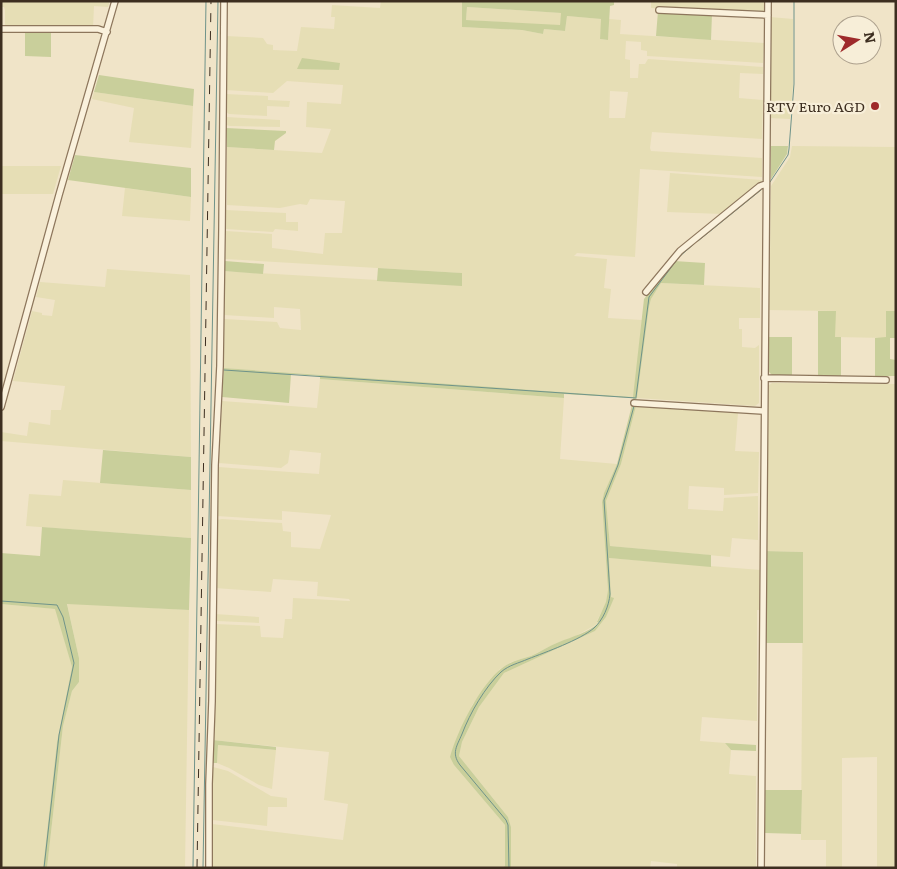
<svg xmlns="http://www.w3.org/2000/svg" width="897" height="869" font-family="Literata,serif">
  <rect width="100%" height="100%" fill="#f0e4c8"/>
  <!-- farmland -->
  <path fill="#e6deb5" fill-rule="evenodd" d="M1 1H110L108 7 94 6 93 28 5 27V10L4 7H1Z
    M381 1H462V27L522 30 543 34 544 29 565 31 567 16 602 19 600 39 608 40 609 19 621 20 620 34 764 43 763 63 647 56V51L641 50V42L626 41 625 59 630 60V78H638L639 64H645L648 59 763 67V74L740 73 739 98 763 100 762 139 652 132 650 148 651 151 762 158V177L640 169 635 257 577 253 574 256 607 259 604 288 611 289 608 318 642 320 634 397 224 368V319L277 322 280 328 301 330 300 309 274 307V318L224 315V271L462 285V273L225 259 226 231 272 234V248L323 254 325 233H342L345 201 310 199 307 205 300 204 280 208 227 205V147L322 153 331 129 306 127 307 102 341 104 343 85 287 81 273 93 226 90V36L263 38 267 44 273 45V50L297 51 301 27 334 29 335 17H331L332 5 380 8ZM610 91 628 92 625 118H609Z
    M651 1H766V14L651 8Z
    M467 7 562 13 560 26 466 20Z
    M770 17 793 19V85L790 119 769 118Z
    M94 92 193 106 191 148 129 142 134 108 92 99Z
    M226 94 268 96V100L290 101 289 107 267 106V116L229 114 226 112Z
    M226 117 280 120V127L230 126 226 125Z
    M792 146 896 147V311L886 312V338L835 337V311L766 310 767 256H770L771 186 790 157Z
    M1 166H61L53 194H1Z
    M670 173 762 180 761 182 722 214 667 212Z
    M125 188 191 197 190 221 122 216Z
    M226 210 286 213V222H298V231L275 229 273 232 226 229Z
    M107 269 190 275 191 457 1 441V432L27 436 29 422 50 425 51 410H61L65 386 13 381 32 311 42 313V315L52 316 55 300 36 297 40 282 105 287Z
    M661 283 760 288V318H739V329H742V347L755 348 759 345V403L755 406 637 398 649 307 651 299Z
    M320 379 564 398 560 459 617 464 604 493 602 502 608 590 606 603 597 621 601 622 572 638 559 642 531 656 511 662 500 669 472 705 454 765 505 825V866L503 868H213L212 824 343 840 348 804 324 800 329 752 213 740 215 624 260 626 261 637 283 638 285 619H292L293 598 350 601 349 599 317 596 318 582 273 579 271 592 215 588 217 520 222 519 282 523 283 531 291 532V547L320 549 331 515 282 511V520L217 516 218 467 319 474 321 453 290 450 288 463 281 468 219 463 222 401 317 408Z
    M772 383 896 384V868H877V757L842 758V868H826V840H801L803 552 767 551 768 386Z
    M636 406 738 413 735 451 759 452 758 493 724 495V488L689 486 688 509 723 511 724 498 758 496V540L732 538 730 557 610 546 606 501 621 464Z
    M63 480 191 490V538L26 526 29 494 61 496Z
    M609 558 761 570 760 610H757V721L702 717 700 741 725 743 731 750 729 774 756 776V868H677V864L651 861 650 868H511V827L508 817 459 756 462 742 479 707 504 673 595 631 606 617 613 598 611 597Z
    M67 603 189 610 185 868H47L63 726 72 691 79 682V658Z
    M1 604 56 609 72 667 57 742 43 868H1Z
    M215 614 259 617V623L217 621 215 620Z
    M218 745 276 750 272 789 259 785 229 768 217 763Z
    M213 767 228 771 271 796 287 798V807H268L267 826 212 820Z"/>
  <!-- green -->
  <path fill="#c9cf9b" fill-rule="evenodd" d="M462 1H614V5L610 6 608 40 600 39 601 19 567 16 565 31 544 29 543 34 522 30 462 27ZM467 7 561 13 560 25 466 20Z
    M658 11 712 14 711 40 656 36Z
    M25 31H51V57L25 56Z
    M302 58 340 63 339 70 297 69Z
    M99 75 194 89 193 106 94 92Z
    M226 128 286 131V133L275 141 274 150 227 147Z
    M771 146H788L787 154 771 179Z
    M75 155 191 168V197L68 180Z
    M225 261 264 264 263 274 224 271Z
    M674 261 705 263 704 285 661 283 651 299 649 307 637 398 635 399V401H633V398L564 394V398L320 379V376L291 374 289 403 222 397 224 368 633 397 644 299Z
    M378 268 462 273V286L377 281Z
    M818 311H836L835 337H841V376H818Z
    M886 311H896V338H890V359L896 360V376H875V338L886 337Z
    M769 337H792V375H772L768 371Z
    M632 405 636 406 621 464 606 501 610 546 711 555V567L609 558 611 597 614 598 606 617 595 631 504 673 479 707 462 742 459 756 508 817 511 827V868H503L505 866V825L454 765 450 757C458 729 480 685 502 668 511 661 521 659 531 656 540 652 549 646 559 642 572 637 589 632 600 622H597L606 602 608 590 602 502 604 493 617 464Z
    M103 450 191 457V490L100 483Z
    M42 527 191 538 189 610 67 604 79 658V682L72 691 63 726 47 868H43L57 742 72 667 55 609 1 604V553L40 556Z
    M764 551 803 552V643H766V581Z
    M213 740 276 747V750L218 745 217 763H213Z
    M725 743 756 745V751L731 750Z
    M765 790H802L801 834 765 833Z"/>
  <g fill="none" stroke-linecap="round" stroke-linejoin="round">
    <!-- stream -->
    <path stroke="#6f938a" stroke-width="1" d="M770 182 788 155 789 149 794 84V1
      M698 241 761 190
      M224 370 636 398
      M636 397 649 297 679 257 694 244
      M1 601 57 605 63 617 74 663 59 735 44 868
      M193 868 206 1
      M203 868 218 1
      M509 868 508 825 506 820 460 765C451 753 457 746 462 734 470 713 485 687 501 672 509 665 519 663 528 659 546 652 580 640 594 628 603 620 609 606 610 594L604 500 618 465 634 406"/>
    <!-- minor casing -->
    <g stroke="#8d765c" stroke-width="8">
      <path id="minor" d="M659 10 768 15
        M1 29H98L107 32
        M646 292 680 251 760 186 766 184
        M764 378 886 380
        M634 403 763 411
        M1 407 59 195 115 1
        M209 868V784L212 701 215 465 220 366 222 230 224 1
        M761 868 768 1"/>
    </g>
    <!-- minor -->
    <use href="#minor" stroke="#faf1dc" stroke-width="5.5"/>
    <!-- rail -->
    <path stroke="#3d2e20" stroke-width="1" stroke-dasharray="9 9" stroke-linecap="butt" d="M197 868 211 1"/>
  </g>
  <!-- markers -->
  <circle fill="#9e2a2b" stroke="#f7eed8" stroke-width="2" cx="875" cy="106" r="5"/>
  <g text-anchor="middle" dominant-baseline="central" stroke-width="4.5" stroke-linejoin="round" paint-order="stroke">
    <!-- poi labels -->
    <g font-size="14" fill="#3d2e20" stroke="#f7eed8" text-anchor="end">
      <text x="865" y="106">RTV Euro AGD</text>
    </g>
  </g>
  <!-- border -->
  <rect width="897" height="869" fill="none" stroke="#3d2e20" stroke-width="5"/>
  <!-- north arrow -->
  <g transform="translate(857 40) rotate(79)"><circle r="24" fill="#f7eed8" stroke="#ada18e"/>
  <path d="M0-4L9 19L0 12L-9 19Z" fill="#9e2a2b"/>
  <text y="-8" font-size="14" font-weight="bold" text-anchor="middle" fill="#3d2e20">N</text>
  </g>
</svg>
